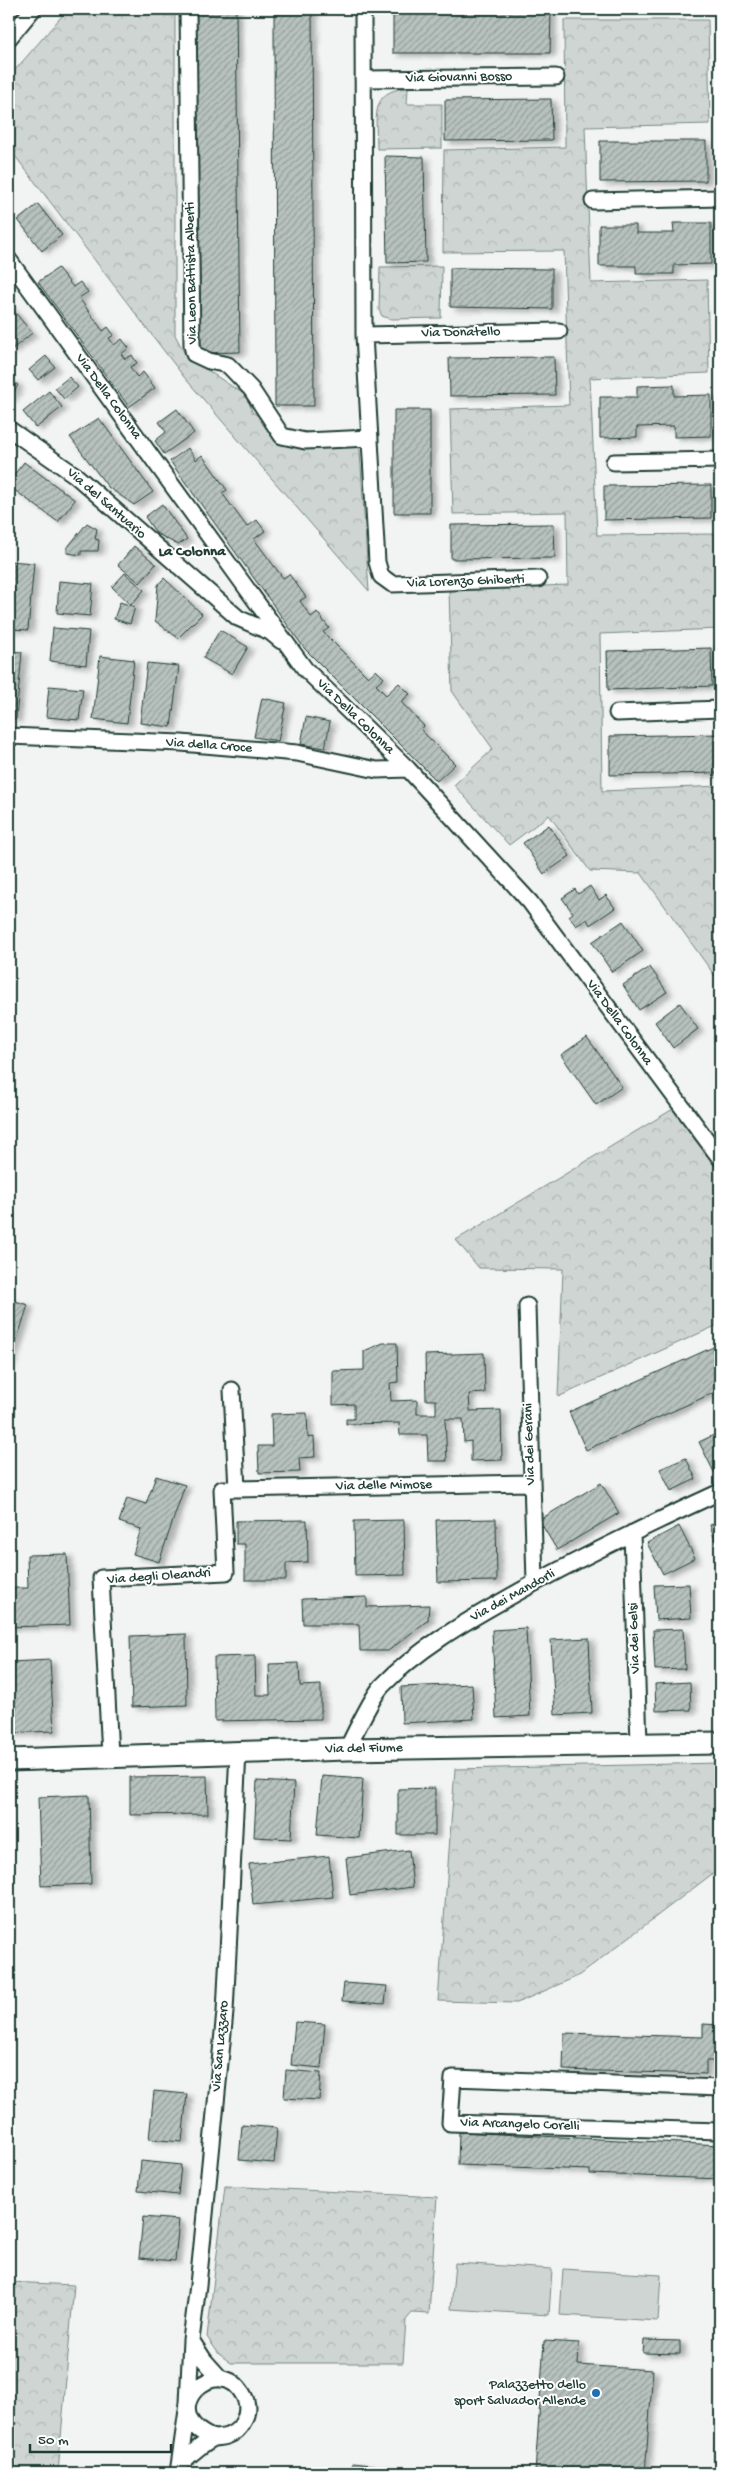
<svg xmlns="http://www.w3.org/2000/svg" width="729" height="2482" font-family="'Gochi Hand',sans-serif">
  <defs>
    <pattern id="park-crowns" width="20" height="18" patternUnits="userSpaceOnUse" patternTransform="scale(1.25)"><rect width="20" height="18" fill="#ced5d3"/><path d="M2 6a3 3 0 1 1 6 0M12 15a3 3 0 1 1 6 0" fill="none" stroke="#b0b8b6"/></pattern>
    <pattern id="building-hatch" width="6" height="6" patternUnits="userSpaceOnUse" patternTransform="scale(1.25)"><rect width="6" height="6" fill="#b7c1bd"/><path d="M-1 1l2-2M0 6l6-6M5 7l2-2" fill="none" stroke="#949e9a"/></pattern>
    <filter id="shadow"><feDropShadow dx="5.5" dy="3" stdDeviation="2.5" flood-color="#0004"/></filter>
  </defs>
  <rect width="100%" height="100%" fill="#f2f3f3"/>
  <filter id="ink" filterUnits="userSpaceOnUse"><feTurbulence type="fractalNoise" baseFrequency=".02" numOctaves="2"/><feDisplacementMap in="SourceGraphic" scale="10" xChannelSelector="R" yChannelSelector="G"/><feConvolveMatrix kernelMatrix="1 2 1 2 8 2 1 2 1" color-interpolation-filters="sRGB"/></filter>
  <g filter="url(#ink)">
    <!-- park -->
    <path fill="url(#park-crowns)" stroke="#768984" d="M68 9H175V335L186 356 248 397 252 412 282 430 359 436 369 591 184 377 9 148V77Z
      M564 20H708L710 124 585 127 591 283 707 280 709 373 590 378 597 535 718 534 719 629 600 634 602 791 720 786V983L641 873 590 871 549 815 509 845 454 785 493 749 452 691 449 590 568 585 567 512 453 514 450 409 569 405 564 251 443 252 444 150 565 147Z
      M408 88 407 104H442V148L377 149C377 120 368 90 408 88Z
      M442 266 441 318 391 319 382 316 379 310 380 267Z
      M673 1109 720 1169V1324L558 1397 563 1269 479 1268 456 1240Z
      M720 1763V1868L578 1976 517 2003 438 2001 455 1769Z
      M225 2186 437 2197 429 2314 412 2313 406 2320 403 2363H231L219 2354 207 2337Z
      M9 2282 74 2285 58 2473H9Z"/>
    <!-- garden -->
    <path fill="#ced5d3" stroke="#768984" d="M455 2263 552 2269 549 2315 451 2309Z
      M563 2269 661 2275 658 2321 560 2315Z
      M716 2412H720V2473H713Z"/>
    <!-- building -->
    <path fill="url(#building-hatch)" stroke="#1f3d34" filter="url(#shadow)" d="M196 9H236L240 352 201 353Z
      M274 9H312L314 406H275Z
      M551 11 550 53H393V12Z
      M551 99 552 140 445 141V100Z
      M600 141H706V181L600 182Z
      M385 156 424 157 426 262 387 263Z
      M38 204 62 235 42 251 18 220Z
      M673 223H711V264L674 265V274H636V266H599V225H636V233H674Z
      M58 268 73 287 80 282 88 292 79 298 103 331 108 327 114 335 109 338 114 345 122 339 129 348 121 354 125 359 132 355 137 363 130 367 137 377 143 372 155 388 129 407 38 282Z
      M450 268 552 269V309L450 307Z
      M9 305 32 333 9 352Z
      M46 356 55 367 38 380 29 370Z
      M554 357 555 395 450 396 449 358Z
      M69 377 78 387 64 399 55 388Z
      M9 379 18 385 9 401Z
      M674 385V396L711 395V436L674 437V426L637 427V437L600 438V397H637V386Z
      M49 391 62 407 36 428 23 412Z
      M177 409 194 433 164 454 155 441 166 432 159 422Z
      M394 410H430V513H394Z
      M99 418 153 492 134 505 108 487 70 437Z
      M188 448 196 460 202 455 227 490 222 493 247 527 257 520 265 531 254 539 283 578 289 574 306 597 300 601 311 617 317 612 329 628 323 632 368 677 376 670 384 678 376 685 386 695 399 683 410 694 401 702 424 726 421 730 455 764 437 781 304 648 170 461Z
      M24 462 75 500 58 522 9 486V481Z
      M711 485V518L604 520V486Z
      M162 504 187 539 178 545 156 533 145 517Z
      M87 523 97 529 95 539 99 540 98 551H81V555L67 553V548Z
      M554 524 555 558 451 559V525Z
      M134 546 156 564 140 583 118 565Z
      M9 561 34 563 28 630 9 629Z
      M125 573 144 590 131 605 112 587Z
      M164 578 202 614 178 638 155 621 158 585Z
      M59 581 93 584 90 616 57 613Z
      M120 602 135 607 130 624 114 619Z
      M53 628 89 631 86 665 50 661Z
      M220 630 248 647 232 674 203 658Z
      M711 648 712 686 608 690 607 651Z
      M9 651 22 652 16 719 9 718Z
      M100 656 134 660 127 723 93 719Z
      M147 663 179 666 171 727 140 723Z
      M49 686 83 689 79 720 46 717Z
      M262 698 286 703 278 741 254 737Z
      M306 717 330 722 325 748 301 744Z
      M720 734V773L610 775V736Z
      M549 825 570 856 544 874 523 843Z
      M590 886 599 900 606 895 615 908 590 925 587 919 576 926 569 916 573 913 562 898 575 889 578 894Z
      M623 921 643 951 612 972 592 942Z
      M650 967 667 992 639 1010 623 985Z
      M680 1003 698 1029 673 1048 655 1022Z
      M587 1037 622 1087 596 1105 561 1055Z
      M9 1299 28 1305 9 1365Z
      M383 1343H397L398 1382 390 1383 391 1401 417 1400V1414H436V1400H426L425 1355 484 1353 485 1393 469 1394 470 1411 501 1410 502 1460 471 1461V1441L464 1442 463 1419H445L447 1461H428L427 1435H400L399 1423 346 1424V1419H354V1404L333 1405V1371L364 1370V1351Z
      M720 1344V1390L586 1450 569 1412Z
      M307 1413 308 1438 314 1437 315 1457 299 1458 300 1472 259 1473 258 1446H272L271 1414Z
      M720 1432V1469L714 1472 699 1442Z
      M686 1458 696 1479 671 1491 660 1469Z
      M156 1476 185 1485 159 1562 133 1554 141 1529 119 1522 127 1498 146 1504Z
      M601 1483 619 1513 557 1550 539 1520Z
      M496 1519 497 1581 438 1582 436 1520Z
      M307 1520 308 1562 286 1563V1580H245V1544H236V1521Z
      M404 1520 405 1575 355 1576 354 1521Z
      M720 1522V1556L710 1525Z
      M679 1526 695 1558 663 1574 647 1543Z
      M67 1554 70 1625 9 1627V1588H28L27 1555Z
      M689 1584 691 1618 656 1620 654 1585Z
      M367 1597V1607L429 1605 428 1620 388 1651H360L359 1624H303L302 1599Z
      M526 1628 530 1716 496 1718 492 1630Z
      M683 1629 685 1669 655 1670 653 1630Z
      M186 1634 187 1705 132 1707 130 1636Z
      M589 1638 592 1713 555 1715 551 1640Z
      M255 1656 256 1695H270L269 1664 299 1663 300 1686 321 1685V1719L215 1721 214 1657Z
      M50 1660 54 1731 9 1733V1694H12L10 1662Z
      M690 1682 691 1710 656 1711 655 1684Z
      M472 1684 474 1719 402 1723 401 1687Z
      M207 1776 208 1814 130 1815V1777Z
      M322 1776 363 1779 359 1838 317 1835Z
      M257 1781 294 1783 291 1839 254 1837Z
      M435 1788V1835H398V1789Z
      M89 1795 91 1884 41 1886 38 1797Z
      M409 1850 413 1887 350 1895 346 1858Z
      M329 1856 333 1897 253 1905 249 1864Z
      M344 1983 387 1986 385 2004 342 2001Z
      M295 2022 325 2024 321 2068 291 2065Z
      M703 2024 720 2025V2061H706V2074L563 2070 564 2033 703 2037Z
      M286 2070 321 2073 319 2100 284 2098Z
      M154 2091 187 2094 182 2142 149 2139Z
      M242 2125 277 2128 274 2163 239 2160Z
      M459 2132 720 2145V2179L590 2174V2170L458 2165Z
      M141 2161 181 2165 178 2195 138 2191Z
      M143 2217 179 2220 175 2261 139 2258Z
      M644 2340 680 2341V2354L643 2353Z
      M544 2341 579 2343 578 2365 653 2370 645 2473H535Z
      M352 2463 419 2470V2473H351Z"/>
    <g fill="none" stroke-linecap="round" stroke-linejoin="round">
      <!-- street casing -->
      <g stroke="#1f3d34" stroke-width="19">
        <path id="street" d="M188 9 192 345 194 354 209 361 228 365 251 389 282 436 305 441 370 438
          M363 9 364 335 377 562 381 576 392 584 538 579
          M9 38 33 9
          M363 79 556 77
          M593 201 720 198
          M9 260 305 669 408 769 530 902 720 1158
          M364 335 559 331
          M9 429 75 475 238 618 270 632 281 641
          M614 462 720 460
          M617 713 720 709
          M9 736 181 743 297 753 377 770 408 769
          M527 1306 535 1582
          M237 1489 532 1483
          M632 1533 639 1743
          M347 1749C355 1733 371 1698 382 1686 417 1650 463 1623 506 1599 576 1559 648 1525 720 1492
          M110 1756 101 1578 226 1572 222 1489H237L232 1390
          M720 2088 453 2078 450 2123 720 2131
          M191 2340 204 2360 221 2379
          M179 2465C189 2456 200 2445 212 2439 216 2437 222 2438 227 2436 242 2431 252 2412 244 2396 220 2348 150 2412 213 2438
          M178 2473 188 2403 191 2340 198 2285 225 2012 238 1752"/>
      </g>
      <!-- secondary casing -->
      <g stroke="#1f3d34" stroke-width="25">
        <path id="secondary" d="M9 1760 347 1749 720 1743"/>
      </g>
      <!-- street -->
      <use href="#street" stroke="#fff" stroke-width="15"/>
      <!-- secondary -->
      <use href="#secondary" stroke="#fff" stroke-width="21"/>
    </g>
  </g>
  <!-- markers -->
  <circle fill="#1f6fb2" stroke="#fff" stroke-width="2" cx="596" cy="2393" r="5"/>
  <g text-anchor="middle" dominant-baseline="central" stroke-width="4" stroke-linejoin="round" paint-order="stroke">
    <!-- street labels -->
    <g font-size="14" fill="#1f3d34" stroke="#fff">
      <text transform="translate(459 78) rotate(-1)">Via Giovanni Bosso</text>
      <text transform="translate(192 273) rotate(-91)">Via Leon Battista Alberti</text>
      <text transform="translate(461 333) rotate(-1)">Via Donatello</text>
      <text transform="translate(108 397) rotate(54)">Via Della Colonna</text>
      <text transform="translate(106 504) rotate(41)">Via del Santuario</text>
      <text transform="translate(466 582) rotate(-2)">Via Lorenzo Ghiberti</text>
      <text transform="translate(355 717) rotate(44)">Via Della Colonna</text>
      <text transform="translate(209 746) rotate(4)">Via della Croce</text>
      <text transform="translate(619 1023) rotate(54)">Via Della Colonna</text>
      <text transform="translate(530 1444) rotate(-92)">Via dei Gerani</text>
      <text transform="translate(384 1486) rotate(-1)">Via delle Mimose</text>
      <text transform="translate(159 1577) rotate(-4)">Via degli Oleandri</text>
      <text transform="translate(513 1596) rotate(-29)">Via dei Mandorli</text>
      <text transform="translate(635 1638) rotate(-92)">Via dei Gelsi</text>
      <text transform="translate(364 1749) rotate(-1)">Via del Fiume</text>
      <text transform="translate(221 2046) rotate(-85)">Via San Lazzaro</text>
      <text transform="translate(520 2125) rotate(2)">Via Arcangelo Corelli</text>
    </g>
    <!-- poi labels -->
    <g font-size="14" fill="#1f3d34" stroke="#fff" text-anchor="end">
      <text x="586" y="2385">Palazzetto dello<tspan x="586" dy="16">sport Salvador Allende</tspan></text>
    </g>
    <!-- neighbourhood labels -->
    <g font-size="15" font-weight="bold" fill="#1f3d34" stroke="#fff">
      <text x="192" y="552">La Colonna</text>
    </g>
  </g>
  <!-- margin -->
  <rect width="729" height="2482" fill="none" stroke="#fff" stroke-width="30"/>
  <rect x="15" y="15" width="699" height="2452" fill="none" stroke="#1f3d34" stroke-width="2" filter="url(#ink)"/>
  <!-- scale -->
  <path d="M30 2444v8h141v-8" fill="none" stroke="#1f3d34" stroke-width="2.5"/>
  <text x="38" y="2444" font-size="15" fill="#1f3d34" stroke="#ffffff" stroke-width="4" paint-order="stroke">50 m</text>
</svg>
